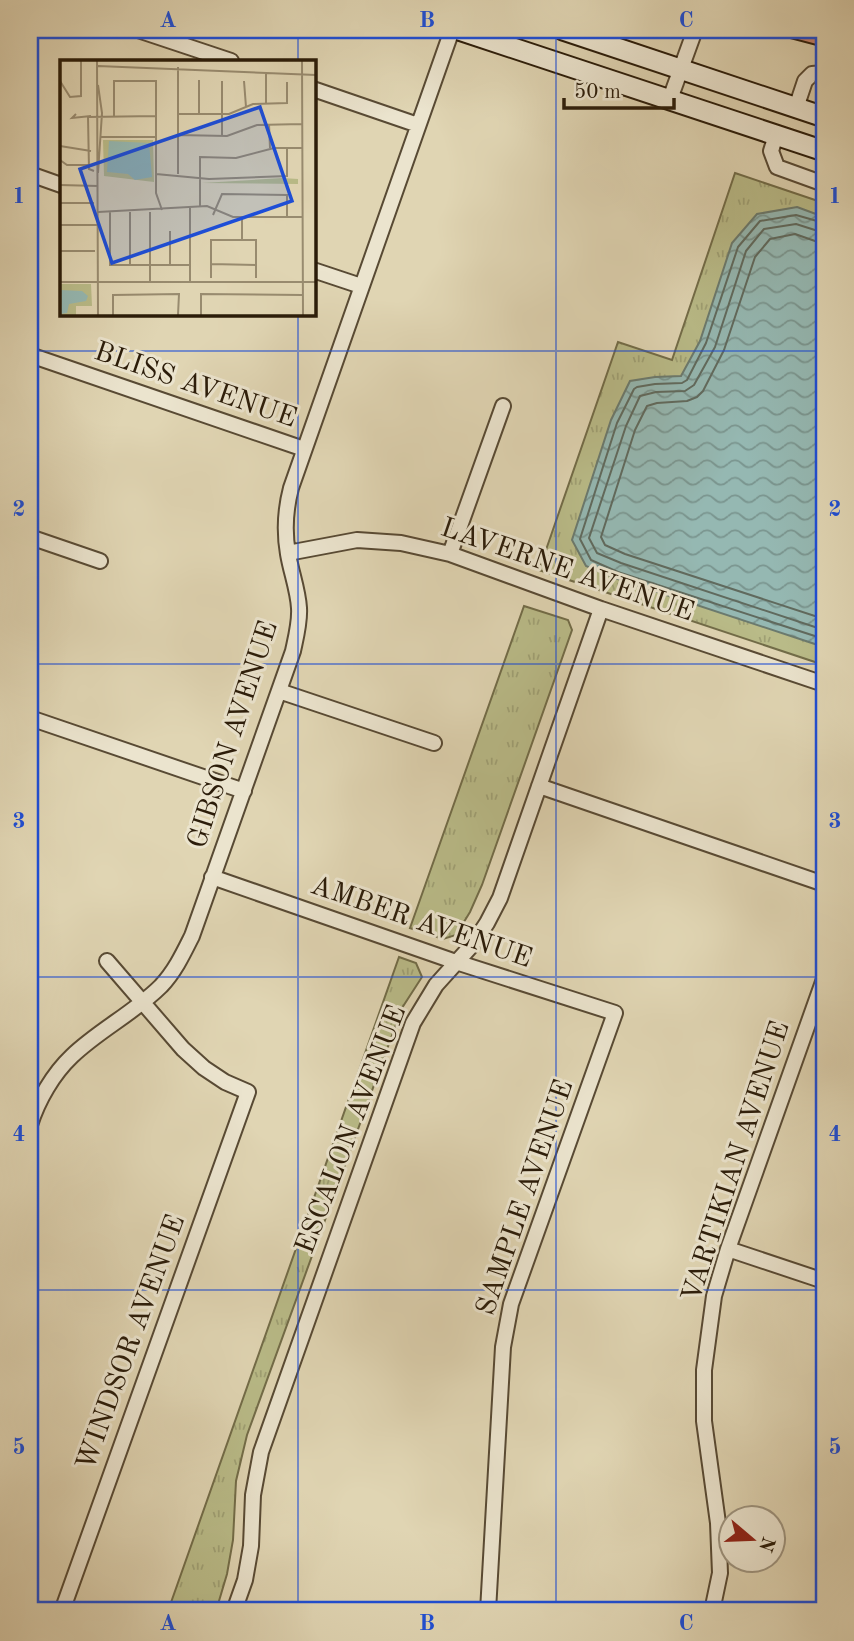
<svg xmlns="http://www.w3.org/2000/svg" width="854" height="1641" font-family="'Old Standard TT',serif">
  <defs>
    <pattern id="grass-tufts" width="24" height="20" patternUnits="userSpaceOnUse" patternTransform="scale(1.75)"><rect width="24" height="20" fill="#b9bb88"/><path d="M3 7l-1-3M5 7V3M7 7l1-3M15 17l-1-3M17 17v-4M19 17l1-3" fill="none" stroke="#9fa074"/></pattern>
    <pattern id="water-waves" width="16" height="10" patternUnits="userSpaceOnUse" patternTransform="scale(1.75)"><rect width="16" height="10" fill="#95b8b2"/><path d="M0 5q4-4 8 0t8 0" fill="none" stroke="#7a958f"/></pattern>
  </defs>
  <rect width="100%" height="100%" fill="#e0d5b3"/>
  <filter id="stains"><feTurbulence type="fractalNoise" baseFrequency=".00286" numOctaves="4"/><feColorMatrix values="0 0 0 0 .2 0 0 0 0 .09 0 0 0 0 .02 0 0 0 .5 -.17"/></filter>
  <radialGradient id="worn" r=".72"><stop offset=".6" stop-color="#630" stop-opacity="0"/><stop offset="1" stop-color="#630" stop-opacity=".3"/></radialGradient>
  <!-- grass -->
  <path fill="url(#grass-tufts)" stroke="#726c48" stroke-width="2" d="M735 173 824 203V665L539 570 618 342 672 360Z
    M524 606 568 620 572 630 482 885 470 912 456 935 443 939 410 928Z
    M399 957 416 963 422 977 402 1008 247 1435 236 1481 233 1540 227 1574 216 1611H168Z"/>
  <!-- water -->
  <path fill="url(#water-waves)" stroke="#6b7a6e" stroke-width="2" d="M797 207 824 217V647L615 578 586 566 572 540 611 420 630 381 655 377 681 376 700 341 732 243 757 214Z"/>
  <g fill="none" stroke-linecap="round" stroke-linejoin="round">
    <!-- shore -->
    <path stroke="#606a5e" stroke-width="2" d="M824 223 796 215 760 221 738 247 706 343 687 380 682 383 655 384 637 387 634 389 617 423 580 539 591 560 618 572 824 639
      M824 232 818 231 796 224 764 229 746 251 715 347 694 385 685 391 656 392 640 396 626 426 589 538 597 553 621 563 824 630
      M824 242 815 241 795 234 770 239 755 257 724 350 703 391 697 397 687 401 657 403 647 406 635 430 601 537 605 545 625 554 824 619"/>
  </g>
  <!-- building -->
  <path fill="#cc866f" stroke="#2b1c09" stroke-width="2" d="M776 30H824V47L775 34Z"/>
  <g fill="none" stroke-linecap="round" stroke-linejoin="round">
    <!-- minor casing -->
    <g stroke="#584a34" stroke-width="18">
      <path id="minor" d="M138 30 231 61
        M313 89 418 125
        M670 99 695 30
        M796 108 805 81 812 74 824 73
        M776 135 771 151 777 167 824 184
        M30 174 61 185
        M313 270 361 286
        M30 355 304 449
        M30 537 100 561
        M288 553 357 540 401 543 450 554 601 609 824 684
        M450 554 503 406
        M279 691 434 743
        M30 718 244 791
        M539 786 824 884
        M212 877 456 962 615 1013 511 1304 503 1347 488 1611
        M30 1125C38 1100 53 1074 72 1056 99 1030 134 1013 161 986 175 971 183 954 192 936L293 651C296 637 300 622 299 608 298 590 291 572 288 554 284 531 285 511 291 488L452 30
        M728 1249 824 1281
        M30 1607 41 1611
        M62 1611 248 1092 225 1082 204 1068 183 1049 107 961
        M234 1611 245 1580 251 1546 253 1495 261 1452 413 1023 436 985 473 944 487 923 500 898 601 609
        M712 1611 720 1573 718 1523 704 1421V1370L714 1296 728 1249 824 979"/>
    </g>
    <!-- secondary casing -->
    <g stroke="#2b1c09" stroke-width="23">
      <path id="secondary" d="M459 30 824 151
        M563 30 824 117"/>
    </g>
    <!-- minor -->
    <use href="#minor" stroke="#ebe4ce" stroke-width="14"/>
    <!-- secondary -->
    <use href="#secondary" stroke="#ebe4ce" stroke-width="19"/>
  </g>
  <!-- grid -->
  <path fill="none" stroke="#1d4ed8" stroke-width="2" stroke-opacity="0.55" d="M298 30V61M556 30V1611M298 313V1611M30 351H824M30 664H824M30 977H824M30 1290H824"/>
  <g text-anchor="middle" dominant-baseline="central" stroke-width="6" stroke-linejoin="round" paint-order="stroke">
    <!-- street labels -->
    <g font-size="28" fill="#2b1c09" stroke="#ebe4ce">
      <text transform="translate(195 386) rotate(19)">BLISS AVENUE</text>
      <text transform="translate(567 571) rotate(19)">LAVERNE AVENUE</text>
      <text transform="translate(234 735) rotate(-72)">GIBSON AVENUE</text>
      <text transform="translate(421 923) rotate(19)">AMBER AVENUE</text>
      <text transform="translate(352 1130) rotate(-69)">ESCALON AVENUE</text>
      <text transform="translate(737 1162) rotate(-72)">VARTIKIAN AVENUE</text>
      <text transform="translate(526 1198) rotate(-71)">SAMPLE AVENUE</text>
      <text transform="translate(132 1343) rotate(-70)">WINDSOR AVENUE</text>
    </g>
  </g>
  <!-- overview -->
  <g transform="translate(60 60)">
    <rect width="256" height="256" fill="#e0d5b3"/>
    <path d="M43 80H93L94 122 44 116ZM222 118 238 119V124L142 123ZM0 224H31L32 246H16V255H0Z" fill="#b9bb88"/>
    <path d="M49 81 89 83 92 117 75 120 68 114 47 112ZM0 230 22 231 28 236 26 241 9 244 7 253 0 254Z" fill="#95b8b2"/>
    <path fill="none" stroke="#988b6f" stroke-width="2" d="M37 0 38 255M242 0 243 255M38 6 256 15M118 7V114M206 14V43M0 21 10 37 21 36V0M184 21 186 47M38 25 42 53 38 113M16 54 12 58 31 56M118 54H169L193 44 227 43V22M139 54V20M54 56V21H96V133L102 150M28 57 96 56M28 57 29 109 34 111M209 64 210 88M118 75 167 76 197 65 242 64M162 76V21M41 77H96M0 86 31 91M0 100 7 105H30M96 114 149 119 227 116V88M0 125 38 126M0 143H34M130 146V221M140 146V97L176 98 214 88H242M38 152 147 146 173 157H243M50 152V205H130M70 152V205M90 152V221M153 155 162 134 227 135V157M182 157V180M0 165H38M110 171V205M0 191H35M151 204 196 205M151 218V180H196V218M0 222H256M53 255V235L119 234 118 255M141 255V234L242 235"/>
    <path fill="#1d4ed8" fill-opacity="0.15" stroke="#1d4ed8" stroke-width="3.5" d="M200 47 232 141 52 203 20 109Z"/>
    <rect width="256" height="256" fill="none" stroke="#2b1c09" stroke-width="3.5"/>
  </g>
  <!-- margin -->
  <rect width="854" height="1641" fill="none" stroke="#e0d5b3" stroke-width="77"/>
  <!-- north arrow -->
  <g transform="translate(752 1539) rotate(109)"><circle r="33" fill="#ebe4ce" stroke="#9e947f" stroke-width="2"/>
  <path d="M0-5L12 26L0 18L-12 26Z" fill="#8f2418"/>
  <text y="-10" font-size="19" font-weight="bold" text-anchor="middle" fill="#2b1c09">N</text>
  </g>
  <!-- scale -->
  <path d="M564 98v10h110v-10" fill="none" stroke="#2b1c09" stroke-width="3.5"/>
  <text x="574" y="98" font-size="21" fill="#2b1c09" stroke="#ebe4ce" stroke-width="5" paint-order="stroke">50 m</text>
  <rect x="38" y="38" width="778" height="1564" fill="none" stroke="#1d4ed8" stroke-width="2.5"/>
  <g font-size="23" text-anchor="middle" font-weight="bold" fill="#1d4ed8">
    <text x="168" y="27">A</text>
    <text x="427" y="27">B</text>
    <text x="686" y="27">C</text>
    <text x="19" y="203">1</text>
    <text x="835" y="203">1</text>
    <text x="19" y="516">2</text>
    <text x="835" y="516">2</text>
    <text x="19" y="828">3</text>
    <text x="835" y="828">3</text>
    <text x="19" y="1141">4</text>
    <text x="835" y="1141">4</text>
    <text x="19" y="1454">5</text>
    <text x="835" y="1454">5</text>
    <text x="168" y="1630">A</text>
    <text x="427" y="1630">B</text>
    <text x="686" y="1630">C</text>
  </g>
  <rect width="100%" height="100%" filter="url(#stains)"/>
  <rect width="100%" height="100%" fill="url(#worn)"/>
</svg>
